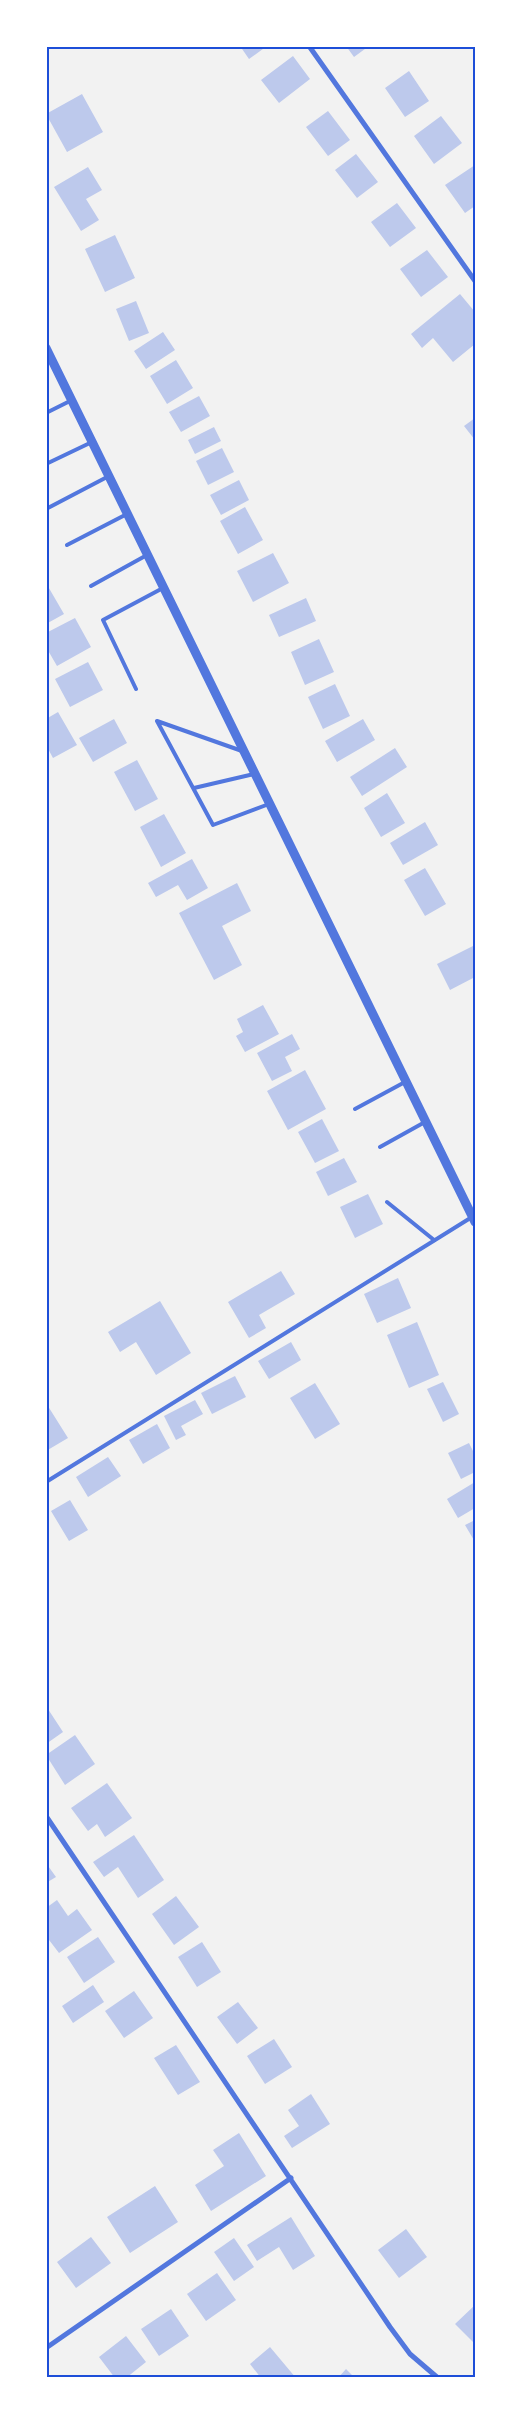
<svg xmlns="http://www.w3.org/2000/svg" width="521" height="2424" font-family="Arial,sans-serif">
  <rect width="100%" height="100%" fill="#f2f2f2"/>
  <!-- building -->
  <path fill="#bdc9ec" d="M240 46H267L249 59Z
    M346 46H369L354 57Z
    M293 56 310 79 279 103 261 80Z
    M409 71 429 101 405 117 385 88Z
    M82 94 103 132 67 152 46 114Z
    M328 111 350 140 328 156 306 127Z
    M441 116 462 143 434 164 414 136Z
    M356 154 378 182 357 198 335 170Z
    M475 165V206L465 213 445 185Z
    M88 167 102 190 86 199 99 220 81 231 54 187Z
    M397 203 416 228 390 247 371 222Z
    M115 235 135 278 105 292 85 249Z
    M427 250 448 277 421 297 400 269Z
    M460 294 475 312V344L453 362 433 338 422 348 411 334Z
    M136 301 149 333 129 341 116 309Z
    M163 332 175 350 146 369 134 351Z
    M176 360 193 388 167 404 150 376Z
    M199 396 210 416 181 432 169 412Z
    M475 418V440L464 426Z
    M214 427 221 441 195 454 188 440Z
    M222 448 234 472 208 485 196 461Z
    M239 480 249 500 221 515 210 495Z
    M245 507 263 540 238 554 220 521Z
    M273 553 289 583 253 602 237 571Z
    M46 583 64 614 46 624Z
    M306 598 316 621 279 637 269 615Z
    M75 618 91 647 57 666 46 647V633Z
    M319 639 334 672 305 685 291 652Z
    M88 662 103 690 70 707 55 679Z
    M335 684 350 716 323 729 308 697Z
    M58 712 77 745 53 758 46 745V719Z
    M114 719 127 743 93 762 79 738Z
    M363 719 375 740 337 762 325 741Z
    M395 748 407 767 362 796 350 777Z
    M137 760 158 799 135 811 114 772Z
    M387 793 405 823 381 837 364 808Z
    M164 814 186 853 161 867 140 827Z
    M425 822 438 845 403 865 390 843Z
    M192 859 208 888 187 900 178 885 156 897 148 883Z
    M425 868 446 904 425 916 404 880Z
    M237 883 251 911 222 926 242 965 214 980 179 913Z
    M475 945V977L450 990 437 964Z
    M263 1005 279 1034 245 1052 236 1036 243 1032 237 1019Z
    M292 1034 300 1049 285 1057 292 1071 272 1081 257 1053Z
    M305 1070 326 1109 288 1130 267 1091Z
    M322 1119 339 1151 315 1163 298 1132Z
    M344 1158 357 1182 328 1196 316 1172Z
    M368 1194 383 1224 355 1238 340 1207Z
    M281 1271 295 1294 259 1315 266 1328 249 1338 228 1302Z
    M398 1278 411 1308 377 1323 364 1294Z
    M160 1301 191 1353 156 1375 136 1342 120 1352 108 1332Z
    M417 1322 439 1375 409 1388 387 1335Z
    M291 1342 301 1360 269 1379 258 1361Z
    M235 1376 246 1397 212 1414 201 1393Z
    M443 1382 459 1414 443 1422 427 1389Z
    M315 1383 340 1424 315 1439 290 1398Z
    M195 1400 203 1414 181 1426 186 1435 176 1440 164 1416Z
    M46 1403 68 1438 46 1451Z
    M157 1424 170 1448 143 1464 129 1440Z
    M469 1443 475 1455V1472L461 1479 448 1453Z
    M108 1457 121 1476 88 1497 76 1477Z
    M475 1482V1508L458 1518 447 1499Z
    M70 1500 88 1530 69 1541 51 1511Z
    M475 1520V1542L465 1525Z
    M46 1706 63 1732 46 1744Z
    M75 1735 95 1764 65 1785 46 1755Z
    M107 1783 132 1818 105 1837 97 1824 88 1831 71 1808Z
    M134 1835 164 1880 138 1898 118 1867 104 1877 93 1862Z
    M46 1863 56 1877 46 1883Z
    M176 1896 199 1927 174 1945 152 1914Z
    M57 1900 68 1916 77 1909 92 1930 59 1953 46 1936V1908Z
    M98 1937 115 1962 84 1983 67 1957Z
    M202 1942 221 1972 197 1987 178 1957Z
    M93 1985 104 2002 73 2023 62 2006Z
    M134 1991 153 2018 124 2038 105 2011Z
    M238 2002 258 2028 237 2044 217 2017Z
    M274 2039 292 2067 265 2084 247 2056Z
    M176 2045 200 2082 178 2095 154 2058Z
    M311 2094 330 2124 292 2148 284 2136 299 2126 288 2110Z
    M239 2133 266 2176 211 2211 195 2185 224 2166 213 2150Z
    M155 2186 178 2222 130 2253 107 2217Z
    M291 2217 315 2256 293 2270 279 2247 257 2261 247 2245Z
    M406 2229 427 2257 399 2278 378 2250Z
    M91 2237 111 2263 76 2288 57 2262Z
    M234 2238 254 2267 234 2281 214 2252Z
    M217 2273 236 2300 206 2321 187 2294Z
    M475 2305V2344L455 2324Z
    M171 2309 189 2336 159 2356 141 2329Z
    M126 2336 146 2362 126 2378H115L99 2357Z
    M270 2347 296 2378H261L250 2364Z
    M346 2369 355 2378H338Z"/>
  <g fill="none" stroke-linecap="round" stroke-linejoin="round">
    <!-- service -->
    <path stroke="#5277de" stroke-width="4" d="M46 413 72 400
      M46 464 92 442
      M46 509 109 476
      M67 545 127 514
      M91 586 147 555
      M136 689 103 620 163 588
      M157 721 213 825 269 804
      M157 721 242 751
      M194 788 254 774
      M355 1109 405 1082
      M380 1147 425 1122
      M387 1202 434 1240
      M46 1482 472 1217"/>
    <!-- minor -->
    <path stroke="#5277de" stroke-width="5" d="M309 46 475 281
      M46 1816 390 2327 410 2354 438 2378
      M46 2348 291 2178"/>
    <!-- tertiary -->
    <path stroke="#5277de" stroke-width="9" d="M46 348 475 1222"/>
  </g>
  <!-- border -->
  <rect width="521" height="2424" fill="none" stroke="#ffffff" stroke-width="95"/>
  <rect x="48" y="48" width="426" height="2328" fill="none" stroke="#1d4ed8" stroke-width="2"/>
</svg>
